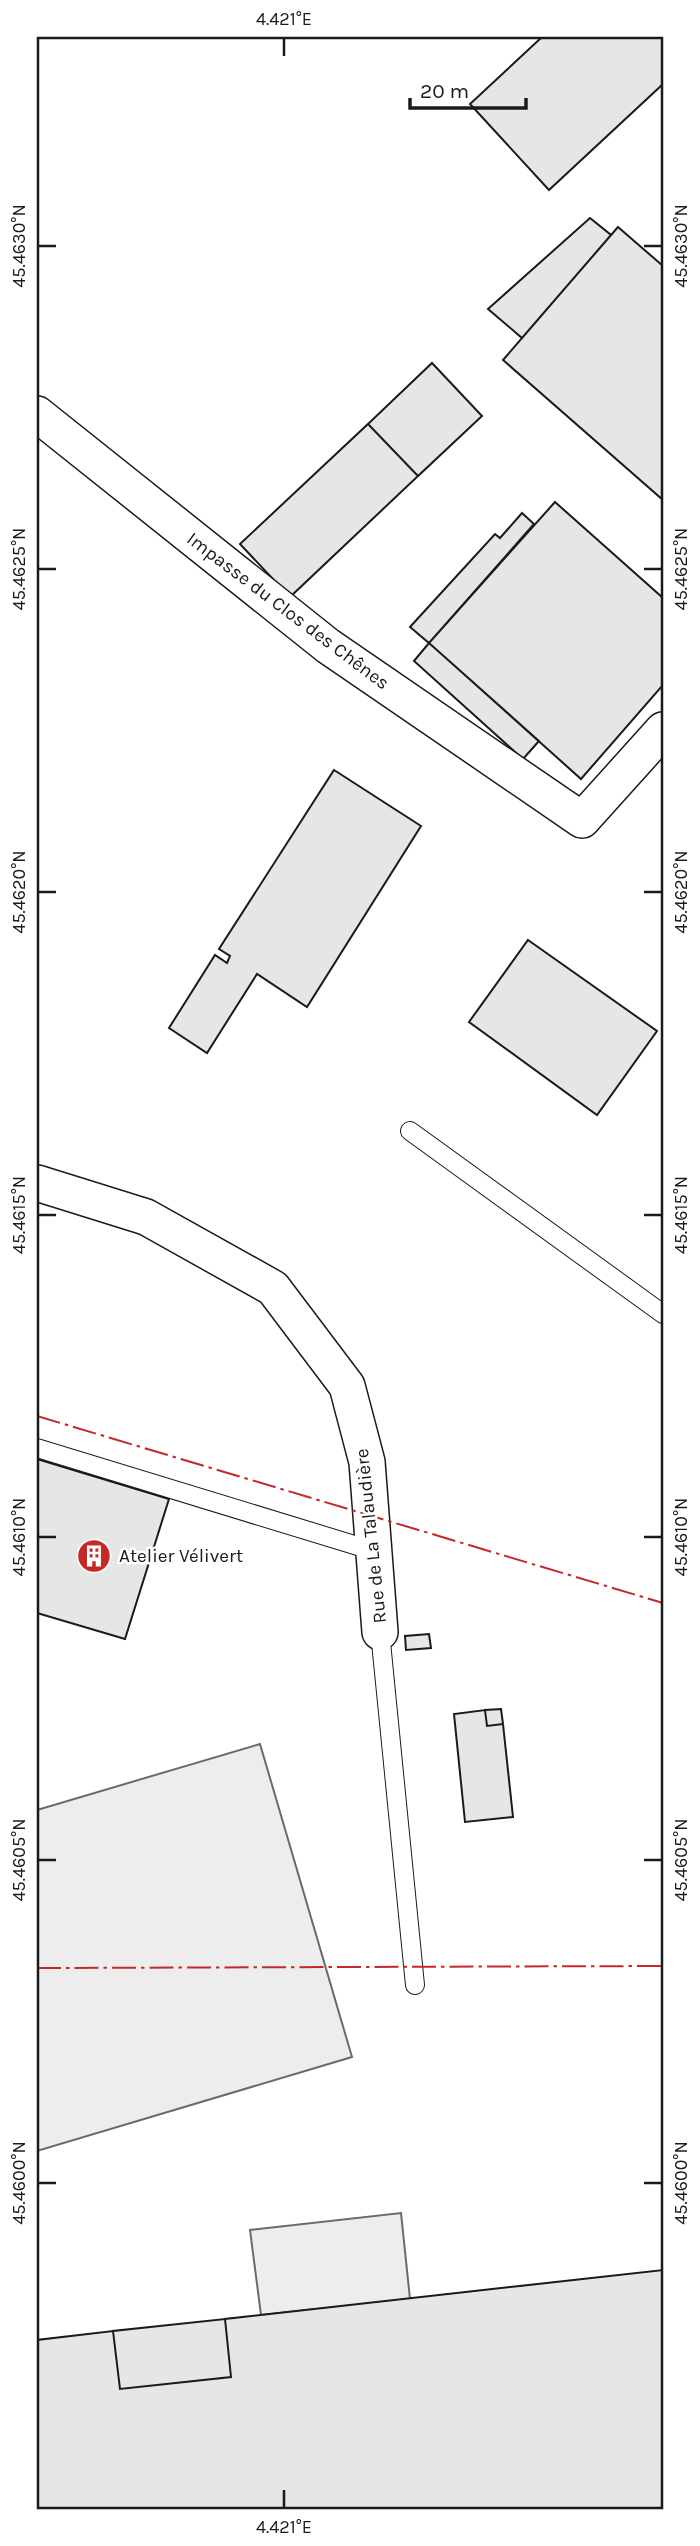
<svg xmlns="http://www.w3.org/2000/svg" width="700" height="2546" font-family="Karla,sans-serif">
  <rect width="100%" height="100%" fill="#fff"/>
  <!-- parking -->
  <path fill="#ededed" stroke="#6a6a6a" stroke-width="2" d="M260 1744 352 2057 37 2151V1810Z
    M401 2213 410 2299 261 2315 250 2230Z"/>
  <!-- building -->
  <path fill="#e6e6e6" stroke="#1a1a1a" stroke-width="2" d="M542 37H663V84L549 190 470 104Z
    M590 218 611 235 522 338 488 309Z
    M618 227 663 266V500L503 360Z
    M432 363 482 416 418 476 368 424Z
    M368 424 418 476 290 597 240 544Z
    M555 502 663 598V685L581 779 429 643Z
    M522 513 534 524 429 643 410 627 495 534 500 538Z
    M429 643 539 741 523 759 414 661Z
    M334 770 421 826 307 1007 257 974 207 1053 169 1028 215 955 227 963 230 956 219 949Z
    M528 940 657 1031 597 1115 469 1022Z
    M37 1459 169 1499 125 1639 37 1613Z
    M429 1634 431 1648 406 1650 405 1636Z
    M501 1709 503 1724 487 1726 485 1710Z
    M485 1710 487 1726 503 1724 513 1817 465 1822 454 1714Z
    M663 2270V2509H37V2340L113 2331 120 2389 231 2377 225 2319Z
    M225 2319 231 2377 120 2389 113 2331Z"/>
  <g fill="none" stroke-linecap="round" stroke-linejoin="round">
    <!-- lane casing -->
    <g stroke="#1a1a1a" stroke-width="20">
      <path id="lane" d="M410 1131 663 1314
        M37 1448 374 1551
        M380 1632 415 1985"/>
    </g>
    <!-- street casing -->
    <g stroke="#1a1a1a" stroke-width="38">
      <path id="street" d="M37 414 328 646 582 820 663 730
        M37 1183 146 1217 273 1288 347 1386 367 1462 380 1632"/>
    </g>
    <!-- lane -->
    <use href="#lane" stroke="#fff" stroke-width="18"/>
    <!-- street -->
    <use href="#street" stroke="#fff" stroke-width="35"/>
    <!-- power -->
    <path stroke="#c62828" stroke-width="2" stroke-dasharray="24 5 3.5 5" stroke-linecap="butt" d="M37 1416 663 1603
      M37 1968 663 1966"/>
  </g>
  <!-- ticks -->
  <path fill="none" stroke="#1a1a1a" stroke-width="2.5" d="M284 38V56M38 246H56M644 246H662M38 569H56M644 569H662M38 892H56M644 892H662M38 1215H56M644 1215H662M38 1537H56M644 1537H662M38 1860H56M644 1860H662M38 2183H56M644 2183H662M284 2490V2508"/>
  <!-- icons -->
  <defs>
    <g id="building-disc" transform="scale(1.75)"><circle r="9.5" fill="#c62828" stroke="#fff"/><path d="M-4-6H4V6H1V3H-1V6H-4ZM-2.5-4.3h1.7v1.8h-1.7ZM.8-4.3h1.7v1.8H.8ZM-2.5-1h1.7V.8h-1.7ZM.8-1h1.7V.8H.8Z" fill="#fff"/></g>
  </defs>
  <g fill-rule="evenodd">
    <use href="#building-disc" x="94" y="1556"/>
  </g>
  <g text-anchor="middle" dominant-baseline="central" stroke-width="5" stroke-linejoin="round" paint-order="stroke">
    <!-- street labels -->
    <g font-size="19" fill="#1a1a1a" stroke="#fff">
      <text transform="translate(288 611) rotate(37)">Impasse du Clos des Chênes</text>
      <text transform="translate(371 1536) rotate(-96)">Rue de La Talaudière</text>
    </g>
    <!-- poi labels -->
    <g font-size="19" fill="#1a1a1a" stroke="#fff" text-anchor="start">
      <text x="119" y="1556">Atelier Vélivert</text>
    </g>
  </g>
  <!-- border -->
  <rect width="700" height="2546" fill="none" stroke="#ffffff" stroke-width="77"/>
  <!-- scale -->
  <path d="M410 98v10h116v-10" fill="none" stroke="#1a1a1a" stroke-width="3.5"/>
  <text x="420" y="98" font-size="21" fill="#1a1a1a" stroke="#ffffff" stroke-width="5" paint-order="stroke">20 m</text>
  <rect x="38" y="38" width="624" height="2470" fill="none" stroke="#1a1a1a" stroke-width="2.5"/>
  <g font-size="18" text-anchor="middle" fill="#1a1a1a">
    <text x="284" y="25">4.421°E</text>
    <text transform="translate(19 246) rotate(-90)" y="6">45.4630°N</text>
    <text transform="translate(681 246) rotate(-90)" y="6">45.4630°N</text>
    <text transform="translate(19 569) rotate(-90)" y="6">45.4625°N</text>
    <text transform="translate(681 569) rotate(-90)" y="6">45.4625°N</text>
    <text transform="translate(19 892) rotate(-90)" y="6">45.4620°N</text>
    <text transform="translate(681 892) rotate(-90)" y="6">45.4620°N</text>
    <text transform="translate(19 1215) rotate(-90)" y="6">45.4615°N</text>
    <text transform="translate(681 1215) rotate(-90)" y="6">45.4615°N</text>
    <text transform="translate(19 1537) rotate(-90)" y="6">45.4610°N</text>
    <text transform="translate(681 1537) rotate(-90)" y="6">45.4610°N</text>
    <text transform="translate(19 1860) rotate(-90)" y="6">45.4605°N</text>
    <text transform="translate(681 1860) rotate(-90)" y="6">45.4605°N</text>
    <text transform="translate(19 2183) rotate(-90)" y="6">45.4600°N</text>
    <text transform="translate(681 2183) rotate(-90)" y="6">45.4600°N</text>
    <text x="284" y="2533">4.421°E</text>
  </g>
</svg>
